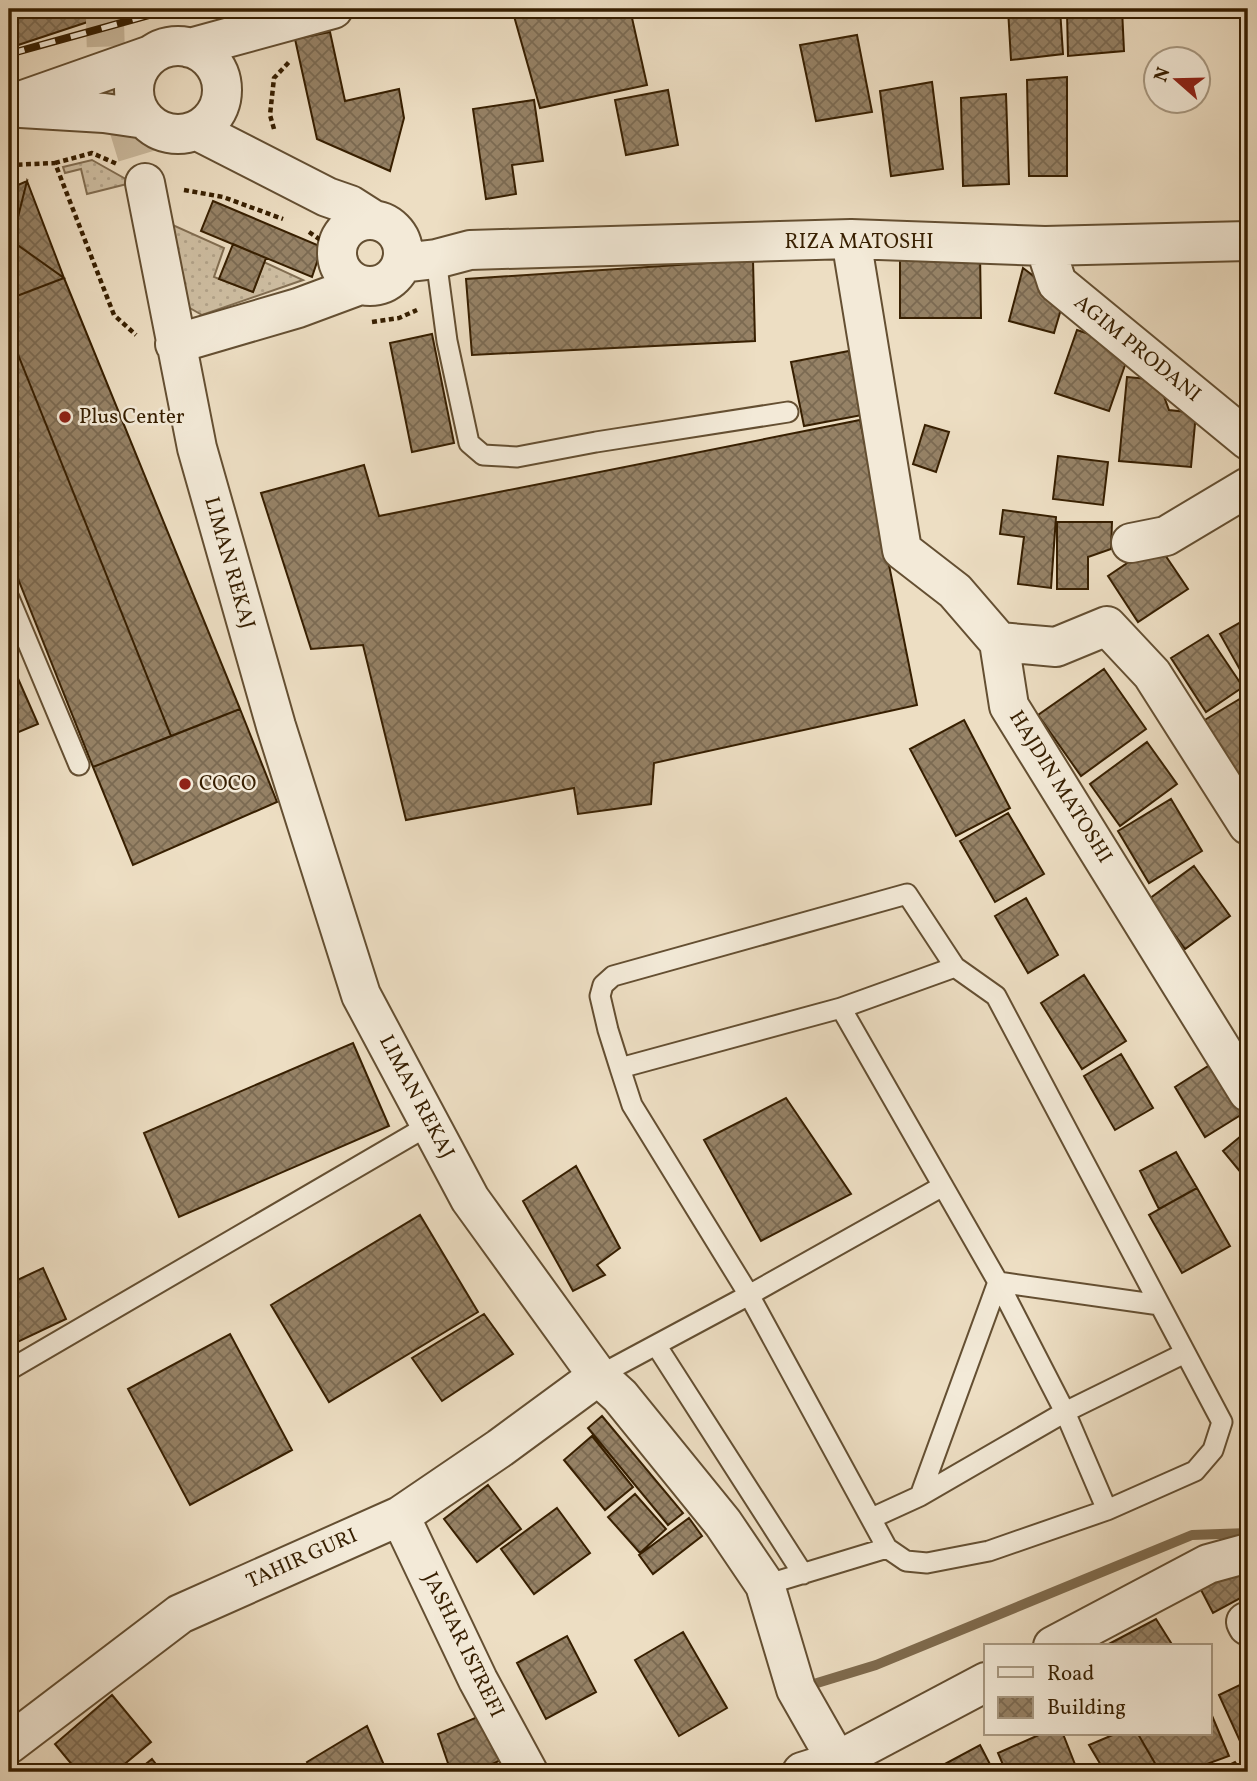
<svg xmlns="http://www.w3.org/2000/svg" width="1257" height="1781" font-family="Vollkorn,serif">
  <defs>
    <pattern id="grass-dots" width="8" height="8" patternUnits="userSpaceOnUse" patternTransform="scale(1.75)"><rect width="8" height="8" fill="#cebea2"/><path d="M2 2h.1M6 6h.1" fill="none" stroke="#b2a38a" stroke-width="1.8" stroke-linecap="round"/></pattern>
    <pattern id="building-cross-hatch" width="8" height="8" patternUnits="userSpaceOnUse" patternTransform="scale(1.75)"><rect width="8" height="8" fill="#968266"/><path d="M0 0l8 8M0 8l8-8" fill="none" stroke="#7b6a52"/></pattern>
  </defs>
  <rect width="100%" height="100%" fill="#eddec3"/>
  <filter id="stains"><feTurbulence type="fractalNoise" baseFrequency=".00286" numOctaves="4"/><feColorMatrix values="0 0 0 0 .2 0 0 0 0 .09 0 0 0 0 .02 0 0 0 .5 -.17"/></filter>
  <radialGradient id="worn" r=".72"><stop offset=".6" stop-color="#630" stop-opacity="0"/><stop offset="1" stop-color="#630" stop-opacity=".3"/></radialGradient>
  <!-- grass -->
  <path fill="url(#grass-dots)" stroke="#826e52" stroke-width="2" d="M92 160 131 182 168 223 224 248 214 277 253 292 264 262 303 280 202 315 162 292 131 183 87 194 81 169 65 173 63 167Z"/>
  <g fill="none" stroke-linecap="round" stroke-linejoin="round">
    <!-- stream -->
    <path stroke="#7f6b4e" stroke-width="10" d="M804 1687 876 1665 1192 1535 1248 1533"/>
  </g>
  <!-- building -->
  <path fill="url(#building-cross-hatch)" stroke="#371f01" stroke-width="2" d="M21 9H127L9 48V14Z
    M512 9H630L647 85 540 108Z
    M1008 9H1060L1063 54 1011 60Z
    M1102 9H1122L1124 51 1068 56 1067 12Z
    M330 32 345 101 399 89 404 118 390 171 317 139 295 39Z
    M857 35 872 112 816 121 800 45Z
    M1067 77V176H1029L1027 80Z
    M932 82 943 169 891 176 880 91Z
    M668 90 678 145 626 155 615 100Z
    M1006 94 1009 184 963 186 961 98Z
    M534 100 543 161 512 165 516 194 486 199 473 109Z
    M27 181 64 278 240 709 93 767 9 556V189Z
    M27 181 12 241 9 242V189Z
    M27 181 64 278 12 241Z
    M213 201 322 247 312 277 201 231Z
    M12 241 64 278 9 299V242Z
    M233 244 266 258 253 292 219 279Z
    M900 252H980L981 318H900Z
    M753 260 755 341 472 355 466 279Z
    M1023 268 1064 299 1054 333 1009 321Z
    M64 278 240 709 171 736 9 332V299Z
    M1077 330 1131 348 1109 411 1055 393Z
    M9 332 171 736 93 767 9 556Z
    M432 334 454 443 412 452 390 343Z
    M849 351 862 415 804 426 791 362Z
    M1127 377 1158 380 1169 410 1196 413 1191 467 1119 461Z
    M860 420 917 705 654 763 651 804 578 814 574 788 406 820 363 645 311 649 261 493 364 465 379 516Z
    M925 425 949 432 936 472 913 464Z
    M1058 456 1108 462 1103 505 1053 499Z
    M1003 510 1056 517 1051 588 1018 584 1024 537 1000 534Z
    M1057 522H1112L1111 549 1088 557V589H1057Z
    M1157 543 1188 589 1138 622 1108 576Z
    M1248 618V684L1220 634Z
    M1208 635 1243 687 1206 712 1171 658Z
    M9 658 38 724 9 736Z
    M1104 669 1146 729 1081 776 1038 715Z
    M1248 694V783L1242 786 1203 721Z
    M240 709 277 802 133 865 93 767Z
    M964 720 1010 808 956 836 910 749Z
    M1147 742 1177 784 1120 826 1090 784Z
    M1171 799 1202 851 1149 883 1118 831Z
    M1008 813 1044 874 995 902 960 841Z
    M1194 866 1230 916 1185 949 1149 899Z
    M1026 898 1058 955 1028 973 995 916Z
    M1084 975 1126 1041 1082 1069 1041 1003Z
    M353 1043 389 1126 179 1217 144 1133Z
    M1121 1054 1153 1108 1115 1130 1084 1076Z
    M1213 1063 1244 1113 1205 1137 1175 1087Z
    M786 1098 851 1194 761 1241 704 1140Z
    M1247 1131 1248 1133 1247 1180 1223 1151Z
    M1176 1152 1197 1188 1159 1209 1140 1171Z
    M576 1166 620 1248 597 1265 605 1275 573 1291 523 1201Z
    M1197 1188 1230 1246 1182 1273 1149 1215Z
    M420 1215 478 1312 329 1402 271 1305Z
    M43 1268 66 1319 9 1346V1284Z
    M484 1314 513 1354 442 1401 412 1358Z
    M230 1334 292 1450 190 1505 128 1389Z
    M602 1416 683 1513 668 1525 588 1428Z
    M592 1436 633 1487 605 1510 564 1460Z
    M488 1485 521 1529 477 1562 444 1519Z
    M635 1494 666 1529 640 1553 608 1517Z
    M557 1508 590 1553 534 1594 501 1549Z
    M689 1518 702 1536 653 1574 639 1555Z
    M1248 1562V1594L1213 1613 1200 1588Z
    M1156 1619 1173 1646H1105Z
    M683 1632 727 1708 679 1736 635 1660Z
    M567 1636 596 1692 546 1719 517 1663Z
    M1248 1681V1748L1244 1750 1219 1695Z
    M112 1695 151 1742 115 1772H78L55 1744Z
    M1210 1711 1229 1756 1185 1772H1160L1138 1734H1210Z
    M482 1715 501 1760 475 1772H451L438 1734Z
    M367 1726 387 1772H313L307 1762Z
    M1041 1734H1063L1078 1772H1006L998 1753Z
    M1115 1734H1138L1160 1772H1105L1089 1745Z
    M980 1745 994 1772H930Z
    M152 1759 162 1772H136Z
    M1235 1762 1242 1772H1215Z"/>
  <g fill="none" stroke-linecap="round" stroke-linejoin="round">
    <!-- street-tunnel -->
    <path stroke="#c9b89c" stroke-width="38" stroke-dasharray="38 19" stroke-linecap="butt" d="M108 9 105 21 106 55 145 183"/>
    <!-- lane casing -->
    <g stroke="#644f32" stroke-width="23">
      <path id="lane" d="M436 259 447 341 469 443 483 455 517 457 596 442 788 412
        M9 598 79 765
        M620 1068 608 1030 600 996 603 985 613 976 907 894 955 967
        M656 1345 803 1574
        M9 1370 431 1124
        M598 1376 749 1295 632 1105 620 1068 841 1008 955 967 996 996 1222 1422 1213 1450 1195 1471 1107 1510
        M920 1496 998 1282 1160 1305
        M872 1518 920 1496 1065 1412 1185 1353
        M887 1548 749 1295 943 1186
        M765 1585 887 1548 906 1561 927 1563 989 1551 1107 1510 1065 1412 998 1282 841 1008"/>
    </g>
    <!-- street casing -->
    <g stroke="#644f32" stroke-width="42">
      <path id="street" d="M134 90a44 44 0 1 1 88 0a44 44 0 1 1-88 0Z
        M190 48 333 9
        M9 105 151 55
        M21 108 104 113 145 119
        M196 130 327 197 350 205 372 219
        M145 183 197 448 276 726 361 995 470 1199 598 1376 620 1396 723 1523 765 1585 796 1689 837 1761 842 1772
        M337 253a33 33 0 1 1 66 0a33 33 0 1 1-66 0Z
        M851 239 902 550 955 591 999 642 1009 706 1248 1092
        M1045 246 1057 283 1248 440
        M402 263 436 259 470 250 851 239 1045 246 1248 241
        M175 344 298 308 360 285
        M1131 543 1166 536 1248 487
        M999 642 1056 647 1107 626 1152 674 1248 825
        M400 1516 478 1680 528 1772
        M1246 1622 1248 1626
        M1053 1646 1208 1564 1248 1553
        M9 1744 180 1614 400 1516 500 1448 598 1376
        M802 1772 837 1761 986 1682"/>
    </g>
    <!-- path -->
    <path stroke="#371f01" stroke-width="4.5" stroke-dasharray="5 3.5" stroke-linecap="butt" d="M274 129 270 115 274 78 291 60
      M55 163 92 153 117 164
      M9 165 55 163 114 315 136 335
      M184 190 223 197 283 219
      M309 232 331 247 329 257
      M372 322 399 318 417 310"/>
    <!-- lane -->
    <use href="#lane" stroke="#f3ead8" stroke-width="19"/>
    <!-- street -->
    <use href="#street" stroke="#f3ead8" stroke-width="38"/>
    <!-- rail casing -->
    <g stroke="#371f01" stroke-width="8">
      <path id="rail" d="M9 54 171 9"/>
    </g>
    <!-- rail -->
    <use href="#rail" stroke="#f3ead8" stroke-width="5" stroke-dasharray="16" stroke-linecap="butt"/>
  </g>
  <!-- markers -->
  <g fill="#8f2418" stroke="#f3ead8" stroke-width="2.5">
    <circle cx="65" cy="417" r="7"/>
    <circle cx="185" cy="784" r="7"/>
  </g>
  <g text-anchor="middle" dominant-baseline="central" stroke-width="5" stroke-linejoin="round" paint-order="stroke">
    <!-- street labels -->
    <g font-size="21" fill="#371f01" stroke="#f3ead8">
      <text x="859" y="242">RIZA MATOSHI</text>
      <text transform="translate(1137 349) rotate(39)">AGIM PRODANI</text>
      <text transform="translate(229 563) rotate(74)">LIMAN REKAJ</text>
      <text transform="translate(1060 787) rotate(58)">HAJDIN MATOSHI</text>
      <text transform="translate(416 1097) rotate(62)">LIMAN REKAJ</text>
      <text transform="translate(302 1559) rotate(-24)">TAHIR GURI</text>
      <text transform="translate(463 1645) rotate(64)">JASHAR ISTREFI</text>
    </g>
    <!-- poi labels -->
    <g font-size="21" fill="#371f01" stroke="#f3ead8" text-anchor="start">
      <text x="79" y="417">Plus Center</text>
      <text x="199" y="784">COCO</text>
    </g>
  </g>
  <!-- margin -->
  <rect width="1257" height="1781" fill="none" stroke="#eddec3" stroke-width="35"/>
  <rect x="10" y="10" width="1236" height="1760" fill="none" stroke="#371f01" stroke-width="3.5"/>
  <rect x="18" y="18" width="1222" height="1746" fill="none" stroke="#371f01" stroke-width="2"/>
  <!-- legend -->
  <rect x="984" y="1644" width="228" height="91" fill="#f3ead8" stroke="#a89982" stroke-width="2"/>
  <rect x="998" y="1667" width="35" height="10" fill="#f3ead8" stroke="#a89982" stroke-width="2"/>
  <text x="1047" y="1680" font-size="21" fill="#371f01">Road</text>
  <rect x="998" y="1697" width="35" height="21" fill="url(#building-cross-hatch)" stroke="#a89982" stroke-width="2"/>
  <text x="1047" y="1714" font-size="21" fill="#371f01">Building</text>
  <!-- north arrow -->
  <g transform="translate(1177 80) rotate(290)"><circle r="33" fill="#f3ead8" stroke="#a89982" stroke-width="2"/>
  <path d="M0-5L12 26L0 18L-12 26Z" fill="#8f2418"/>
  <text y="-10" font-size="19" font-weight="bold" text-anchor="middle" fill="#371f01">N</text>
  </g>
  <rect width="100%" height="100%" filter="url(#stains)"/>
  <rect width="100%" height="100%" fill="url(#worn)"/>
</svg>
